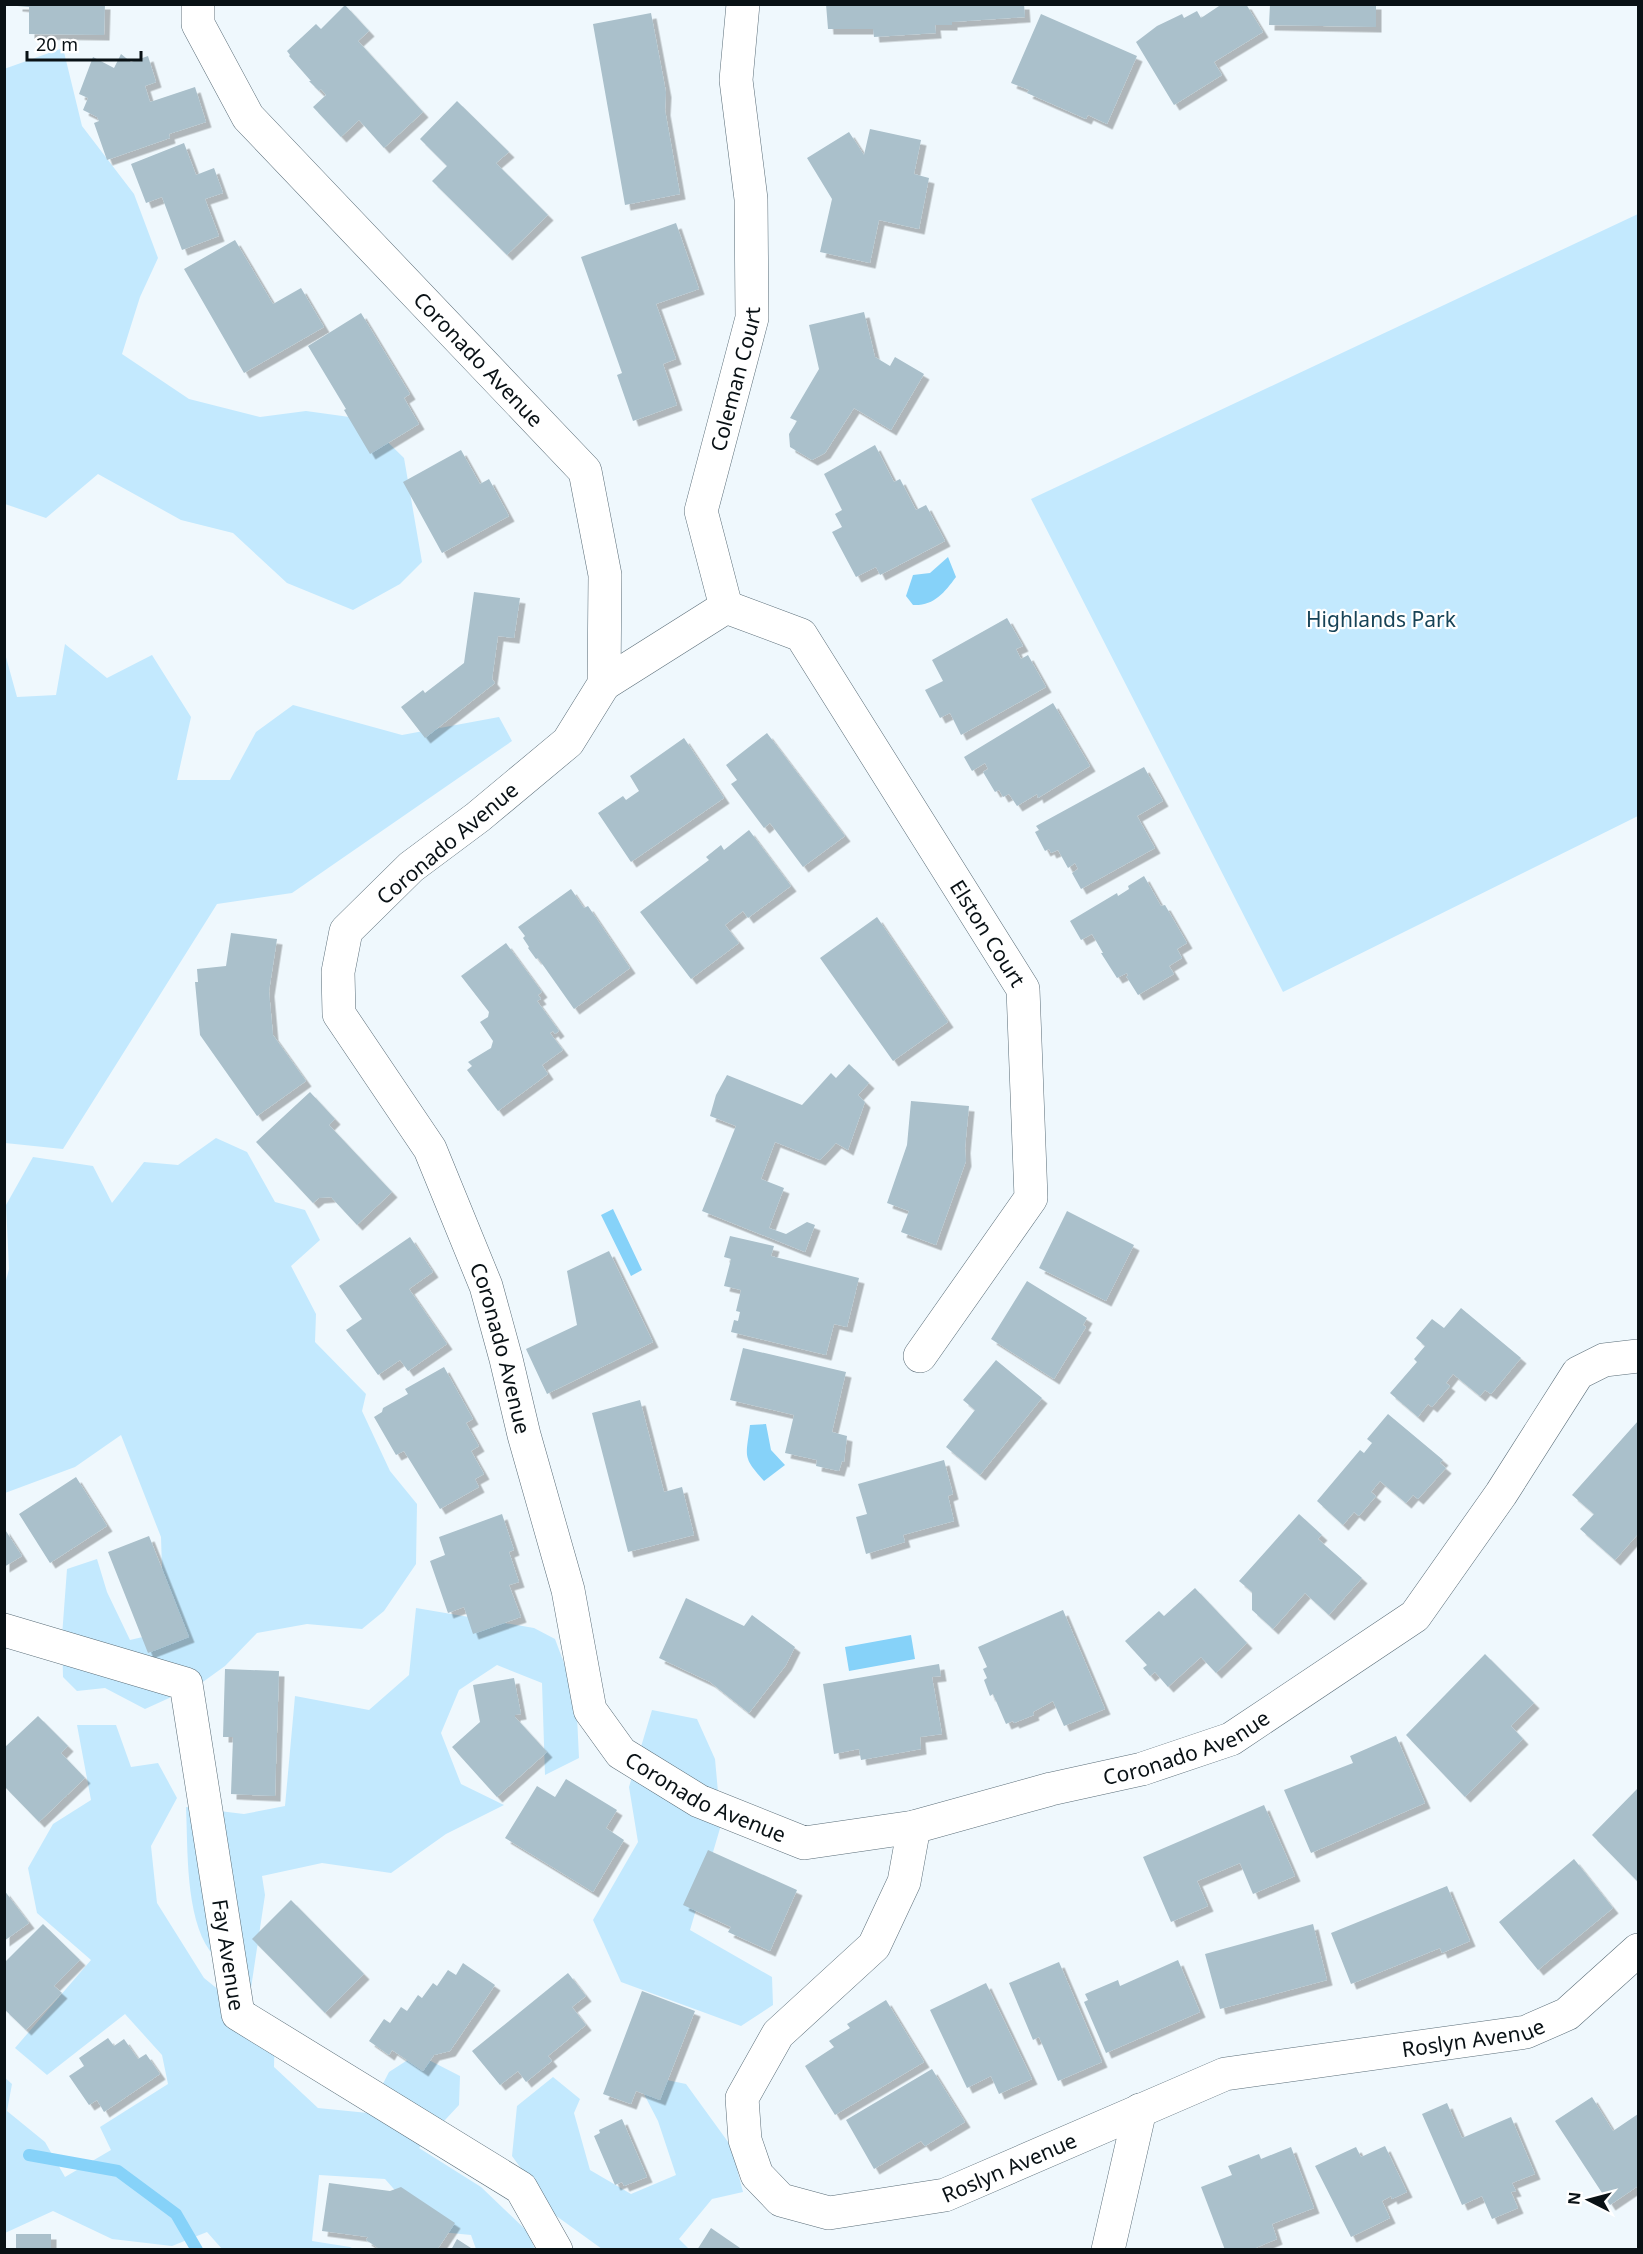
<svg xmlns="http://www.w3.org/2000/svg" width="1643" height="2254" font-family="'Noto Sans',sans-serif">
  <defs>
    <filter id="shadow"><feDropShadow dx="5.5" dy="5.5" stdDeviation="0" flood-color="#0004"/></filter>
  </defs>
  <rect width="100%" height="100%" fill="#eff8fd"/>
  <!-- green -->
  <path fill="#c3e9fe" d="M63 48 82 126 134 194 158 258 140 297 122 354 189 399 260 417 306 411 364 419 404 458 422 562 400 584 353 610 287 583 233 533 181 520 98 474 46 518 5 504 4 69Z
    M1638 214V816L1283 992 1031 499Z
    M65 644 107 678 152 655 191 717 177 780H230L256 732 293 705 402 735 499 717 512 741 292 893 217 904 63 1149 5 1143 4 650 17 697 56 695Z
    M216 1138 247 1152 275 1202 305 1210 320 1240 291 1266 316 1314 315 1342 366 1394 362 1411 390 1471 417 1504 416 1564 384 1611 362 1629 307 1624 257 1633 225 1666 200 1684 145 1709 105 1688 77 1691 63 1677 62 1636 67 1569 97 1559 107 1592 130 1640 164 1632 161 1537 121 1435 75 1467 5 1493 4 1288 9 1269 6 1205 33 1157 93 1166 112 1203 144 1162 178 1165Z
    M416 1608 534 1628 555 1639 576 1695 579 1758 545 1775 542 1683 497 1665 459 1690 441 1733 461 1784 504 1805 446 1834 391 1873 322 1863 262 1876 265 1895 251 1988C238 1976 220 1965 210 1951 185 1916 188 1848 186 1807L244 1814 285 1806 295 1696 369 1710 409 1675Z
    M652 1710 697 1719 715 1759 721 1825 690 1930 772 1977 773 2005 741 2026 621 1982 593 1920 638 1842 629 1787Z
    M77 1725H116L131 1767 158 1763 177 1798 151 1846 157 1903 204 1978 225 1995 275 2023 274 2067 318 2108 368 2113 389 2072 417 2054 460 2076 459 2105 419 2148 481 2187 527 2231 535 2249H476L471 2235 431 2231 385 2179 319 2175 312 2241 350 2247 354 2249H222L207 2232 172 2246 112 2239 53 2211 5 2233 4 2077 12 2084 7 2111 45 2142 65 2177 111 2150 100 2127 168 2084 162 2055 125 2014 47 2075 15 2048 91 1960 37 1913 28 1868 53 1824 91 1800Z
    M633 2073 686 2084 731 2146 743 2192 712 2199 679 2239 689 2249H602L555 2215 512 2156 517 2106 553 2077 580 2099 574 2113 590 2170 631 2194 676 2175 658 2121Z"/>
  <!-- water -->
  <path fill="#86d2f9" d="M948 557 956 577C944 593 934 606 913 605L906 596 913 575 930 573Z
    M613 1209 642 1270 631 1276 601 1215Z
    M766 1424 771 1450 785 1465 764 1481C742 1456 746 1458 750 1425Z
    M911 1635 915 1659 849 1671 845 1647Z"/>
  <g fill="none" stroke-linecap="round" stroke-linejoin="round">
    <!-- stream -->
    <path stroke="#86d2f9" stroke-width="12" d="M29 2155 118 2171 176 2214 197 2250"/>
  </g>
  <!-- building -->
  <path fill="#aac0cb" filter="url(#shadow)" d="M17 4H105L104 35 29 34V7L17 6Z
    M826 4H1024L1025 17 952 22V25H935L936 33 874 37 873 29H828Z
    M1222 4H1246L1263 32 1214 62 1222 75 1174 105 1136 42 1157 26 1182 14 1184 18 1197 11 1201 18Z
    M1270 4H1376V27L1269 25Z
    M345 5 369 31 358 41 423 112 384 148 359 120 341 137 313 107 326 95 321 89 319 91 309 81H311L289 56 290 55 287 51 316 24 321 29Z
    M651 13 666 92 665 110 680 194 625 205 593 24Z
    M1041 14 1137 56 1107 124 1088 115 1086 119 1027 93 1029 90 1011 83Z
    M121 54 131 62 148 56 156 82 145 86 150 102 195 87 206 122 169 134 170 138 107 160 94 123 99 121 97 117 83 110 88 98 79 94 93 57 114 68Z
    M457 101 509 152 496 163 548 215 507 255 432 181 447 166 420 139Z
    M870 129 921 140 914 174 929 178 919 229 879 220 870 263 820 252 832 199 807 158 849 132 864 155Z
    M184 143 196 175 214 168 223 193 205 199 219 236 182 250 162 197 146 203 131 164Z
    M676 223 699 289 656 304 676 359 663 364 677 405 633 421 617 375 622 373 581 257Z
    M235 240 273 304 301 288 324 327 244 373 184 269Z
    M864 312 875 357 890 366 895 357 924 374 891 430 854 408 825 453 812 460 790 447 789 434 797 421 790 418 819 369 809 325Z
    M361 313 410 394 404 398 419 424 370 454 344 410 346 409 308 346Z
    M875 445 894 482 900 479 916 510 926 505 945 541 880 575 876 567 856 577 832 532 842 527 835 514 842 510 824 474Z
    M461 450 480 484 489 479 509 516 442 553 403 482Z
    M474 592 520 598 514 638 498 636 492 679 495 683 425 738 401 707 423 690 425 693 464 663Z
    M1007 618 1023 646 1016 649 1021 659 1028 655 1046 687 961 735 950 713 940 718 925 690 943 681 932 660Z
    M1053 703 1090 766 1038 798 1037 794 1017 806 1009 794 1003 797 999 790 995 792 983 772 988 769 985 763 972 771 964 757Z
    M767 733 845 836 803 867 770 823 764 828 731 784 737 780 726 765Z
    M684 738 724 798 631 862 598 813 623 796 626 800 639 791 630 776Z
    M1144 767 1163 801 1137 816 1155 848 1081 889 1072 873 1078 869 1075 863 1068 868 1058 850 1051 853 1049 849 1045 851 1035 832 1039 830 1036 826Z
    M749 830 791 886 748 918 743 911 725 925 739 943 691 979 640 912 709 860 706 857 721 845 724 850Z
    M1144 876 1161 906 1165 905 1187 943 1177 949 1182 958 1169 966 1174 974 1138 995 1126 976H1128L1127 973 1117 978 1101 953H1103L1092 934 1081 940 1070 921 1117 893 1118 896 1129 889 1128 886Z
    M571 889 584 908 588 906 630 968 574 1009 538 958 536 959 528 948 529 947 523 938 525 936 518 927Z
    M877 917 948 1022 893 1061 820 958Z
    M231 933 277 939 269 991 273 1035 306 1081 257 1116 200 1035 195 982H198L197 969 226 966Z
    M506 943 542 992 538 995 541 999 537 1001 559 1031 555 1034 553 1031 550 1033 563 1050 542 1065 548 1074 498 1111 467 1070 472 1066 468 1062 491 1048 493 1041 480 1022 488 1017 489 1012 461 976Z
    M849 1064 869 1083 858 1095 865 1102 848 1150 836 1143 820 1160 775 1142 761 1179 784 1188 769 1228 786 1234 807 1222 815 1225 805 1252 702 1211 736 1126 710 1116 716 1095 727 1075 802 1105 831 1073 836 1078Z
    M310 1092 335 1119 329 1125 392 1192 357 1225 331 1197 319 1198 313 1203 256 1142Z
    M911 1101 969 1106 965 1148 966 1161 936 1245 901 1232 909 1211 887 1203 907 1145Z
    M1067 1211 1134 1245 1106 1301 1039 1268Z
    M730 1236 774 1246 771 1256 859 1278 847 1327 834 1324 826 1355 731 1332 734 1320 738 1321 740 1312 736 1311 741 1290 724 1286 731 1259 724 1257Z
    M410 1237 433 1272 409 1289 447 1344 408 1371 400 1360 378 1375 346 1330 362 1319 339 1286Z
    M609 1251 653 1342 547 1394 526 1349 577 1325 567 1271Z
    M1027 1281 1087 1318 1083 1325 1086 1327 1054 1379 991 1339Z
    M1461 1308 1521 1358 1491 1394 1485 1390 1480 1396 1453 1374 1446 1383 1450 1386 1432 1407 1428 1404 1418 1417 1390 1393 1417 1362 1414 1359 1425 1346 1416 1338 1432 1319 1444 1328Z
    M743 1348 846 1372 832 1432 847 1436 844 1462 842 1461 839 1471 816 1466 817 1460 785 1453 794 1415 730 1400Z
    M996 1360 1042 1398 980 1475 946 1447 975 1410 963 1400Z
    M444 1367 473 1419 466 1423 479 1446 471 1451 484 1474 475 1479 479 1487 440 1509 404 1451 396 1455 374 1417 382 1412 383 1408 408 1394 405 1389Z
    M640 1400 664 1492 682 1487 694 1535 628 1552 592 1413Z
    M1388 1414 1443 1460 1440 1463 1446 1468 1418 1499 1413 1495 1406 1503 1380 1481 1371 1492 1376 1496 1359 1516 1354 1512 1343 1525 1317 1501 1360 1450 1364 1453 1372 1443 1367 1439Z
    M1638 1421V1534L1615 1560 1580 1529 1594 1514 1572 1495Z
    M944 1460 953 1494 948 1496 954 1521 903 1535 905 1542 866 1554 856 1517 867 1514 858 1484Z
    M76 1477 107 1526 50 1563 19 1514Z
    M502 1514 514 1550 509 1552 519 1582 509 1585 521 1617 473 1634 464 1607 448 1613 430 1561 445 1555 439 1537Z
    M1299 1514 1322 1535 1318 1539 1362 1578 1329 1615 1305 1593 1273 1629 1252 1610V1592L1239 1581Z
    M4 1528 22 1556 4 1567Z
    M149 1536 189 1637 148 1653 108 1552Z
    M1195 1588 1247 1643 1216 1673 1201 1657 1168 1687 1155 1672 1150 1676 1143 1668 1147 1665 1125 1641 1159 1611 1164 1616Z
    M686 1598 744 1626 752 1615 795 1647 786 1665 749 1713 710 1682 659 1658Z
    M1063 1610 1105 1709 1064 1726 1053 1701 1033 1712 1034 1715 1014 1723 1013 1721 1006 1724 993 1694 990 1696 984 1680 987 1678 983 1669 987 1667 978 1647Z
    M1485 1654 1534 1703 1511 1726 1523 1739 1465 1797 1406 1735Z
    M939 1664 941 1676 932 1677 942 1734 920 1737 921 1749 861 1760 859 1749 834 1754 823 1684Z
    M225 1669 279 1671 275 1796 231 1794 233 1737H223Z
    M514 1678 521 1714 515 1715V1717L547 1752 497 1797 452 1747 480 1722 473 1685Z
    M38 1716 68 1746 61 1753 85 1778 39 1822 4 1786V1748Z
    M1396 1736 1425 1803 1311 1853 1284 1790 1353 1763 1350 1756Z
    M566 1779 617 1810 606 1828 624 1840 593 1892 505 1838 537 1786 555 1797Z
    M1638 1788V1880L1637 1881 1592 1835Z
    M1264 1805 1295 1876 1253 1894 1240 1863 1197 1881 1208 1906 1171 1922 1143 1857Z
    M708 1850 797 1890 770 1951 728 1932 731 1927 683 1905Z
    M1574 1859 1613 1908 1538 1970 1499 1922Z
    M1447 1886 1470 1941 1442 1953 1440 1948 1351 1984 1331 1933Z
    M4 1890 29 1923 4 1941Z
    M291 1900 364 1974 325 2013 252 1939Z
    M43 1924 80 1960 54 1986 62 1993 26 2030 4 2009V1963Z
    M1313 1924 1327 1980 1220 2009 1205 1954Z
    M1178 1960 1200 2012 1106 2053 1084 2002 1088 2000 1085 1994 1118 1980 1120 1986Z
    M1059 1962 1102 2062 1058 2081 1039 2037 1033 2040 1009 1983Z
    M463 1963 495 1985 450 2051 434 2055 423 2071 392 2050 389 2055 369 2041 384 2019 390 2023 401 2007 407 2011 418 1995 422 1998 433 1983 437 1986 448 1970 456 1975Z
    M568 1973 586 1996 572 2007 586 2025 548 2056 552 2061 526 2082 518 2071 500 2085 472 2051Z
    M986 1983 1032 2079 999 2094 991 2076 967 2088 930 2010Z
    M642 1991 695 2011 660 2100 636 2091 631 2104 603 2094Z
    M886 2000 924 2062 835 2115 805 2066 834 2047 829 2041 850 2028 847 2024Z
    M108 2038 114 2046 124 2039 138 2059 146 2054 160 2074 104 2112 97 2100 89 2105 69 2076 84 2066 79 2058Z
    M932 2069 965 2122 925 2146 921 2141 874 2169 846 2120Z
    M1592 2097 1613 2131 1638 2114V2186L1610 2205 1555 2121Z
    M1447 2103 1462 2138 1511 2117 1535 2174 1512 2183 1516 2191 1511 2192 1518 2208 1492 2219 1482 2196 1462 2205 1422 2114Z
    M622 2119 647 2177 624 2186 622 2182 615 2185 594 2136 600 2133 599 2130Z
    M1385 2146 1407 2192 1392 2199 1391 2196 1382 2201 1390 2218 1351 2237 1315 2166 1356 2147 1361 2157Z
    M1291 2147 1314 2208 1272 2224 1277 2239 1251 2250H1225L1201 2187 1232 2175 1228 2166 1259 2154 1261 2159Z
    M329 2183 390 2191 401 2187 455 2223 437 2250H381L366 2240 368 2237 322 2231Z
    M711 2228 743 2250H697Z
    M16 2234H51V2250H16Z
    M457 2239 474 2250H451Z"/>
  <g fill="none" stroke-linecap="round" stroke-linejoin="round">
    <!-- street casing -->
    <g stroke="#5a6d78" stroke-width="34">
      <g id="street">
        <path id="s1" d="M198 4V24L248 117 585 471 605 575 604 684 568 742 478 817 411 867 346 931 338 972 339 1014 430 1149 486 1286 506 1359 524 1435 568 1590 590 1710 621 1753 699 1801 804 1843 914 1827 1051 1789 1142 1769 1231 1739 1415 1616 1501 1494 1578 1373 1604 1360 1638 1356"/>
        <path id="s2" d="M726 607 801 635 1023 989 1031 1198 920 1356"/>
        <path id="s3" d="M604 684 726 607 701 511 752 318 751 199 736 80 743 4"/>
        <path id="s4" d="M4 1630 186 1684 238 2014 521 2188 556 2250"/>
        <path id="s5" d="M914 1827 904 1882 874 1946 778 2034 742 2098 745 2140 757 2175 781 2200 829 2213 945 2195 1225 2074 1526 2032 1567 2014 1638 1950"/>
        <path d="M1108 2250 1140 2110"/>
      </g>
    </g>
    <!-- street -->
    <use href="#street" stroke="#fff" stroke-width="33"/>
  </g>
  <g text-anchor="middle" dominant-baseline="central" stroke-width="4.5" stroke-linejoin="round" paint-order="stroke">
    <!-- street labels -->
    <g font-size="21" fill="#091115" stroke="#fff">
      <text stroke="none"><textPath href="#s1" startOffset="460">Coronado Avenue</textPath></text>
      <text stroke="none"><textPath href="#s3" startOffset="380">Coleman Court</textPath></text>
      <text transform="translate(447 843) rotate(-40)">Coronado Avenue</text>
      <text stroke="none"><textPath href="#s2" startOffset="432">Elston Court</textPath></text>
      <text stroke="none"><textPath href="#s1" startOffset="1648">Coronado Avenue</textPath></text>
      <text stroke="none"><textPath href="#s1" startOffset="2674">Coronado Avenue</textPath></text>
      <text stroke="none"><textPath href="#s1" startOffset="2170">Coronado Avenue</textPath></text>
      <text stroke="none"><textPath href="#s4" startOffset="464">Fay Avenue</textPath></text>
      <text stroke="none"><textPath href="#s5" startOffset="1167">Roslyn Avenue</textPath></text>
      <text stroke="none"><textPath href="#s5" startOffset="681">Roslyn Avenue</textPath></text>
    </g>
    <!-- park labels -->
    <g font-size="21" fill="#174357" stroke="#fff">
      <text x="1381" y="619">Highlands Park</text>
    </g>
  </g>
  <!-- border -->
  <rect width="1643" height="2254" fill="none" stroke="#091115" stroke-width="12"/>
  <!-- north arrow -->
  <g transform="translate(1589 2200) rotate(276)" stroke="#ffffff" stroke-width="4.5" paint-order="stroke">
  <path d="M0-4.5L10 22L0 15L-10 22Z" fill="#091115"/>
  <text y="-9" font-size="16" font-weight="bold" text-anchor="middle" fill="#091115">N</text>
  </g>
  <!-- scale -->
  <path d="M27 51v9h114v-9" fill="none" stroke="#091115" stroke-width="3"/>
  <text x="36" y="51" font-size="18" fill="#091115" stroke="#ffffff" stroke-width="4.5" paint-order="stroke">20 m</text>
</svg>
